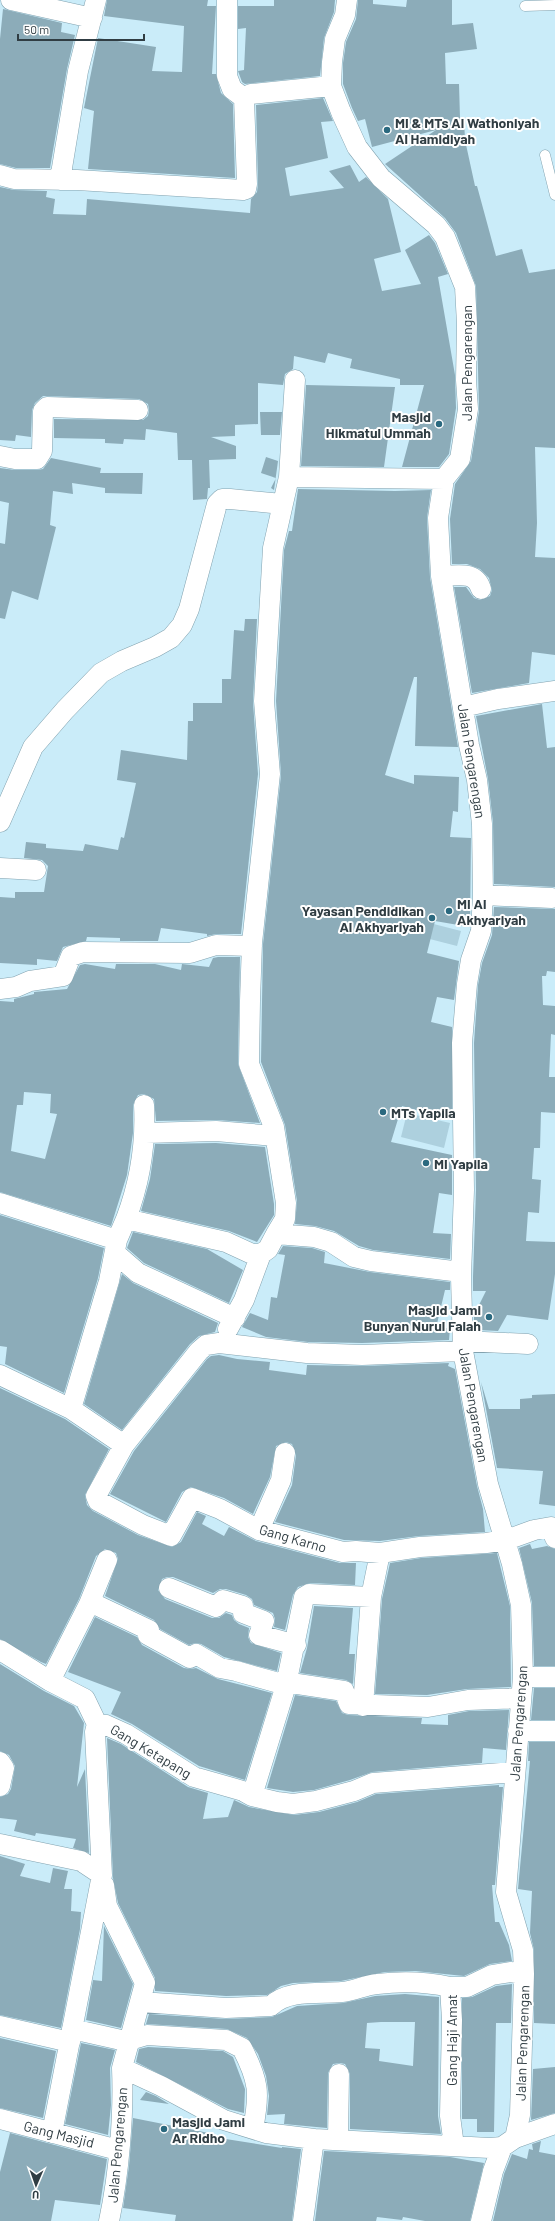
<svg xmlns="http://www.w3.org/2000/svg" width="555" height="2221" font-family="Barlow,sans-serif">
  <rect width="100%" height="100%" fill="#caecf9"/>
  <!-- garden -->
  <path fill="#add0de" d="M422 921 461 931 457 946 418 936Z
    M407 1113 450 1123 444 1148 401 1137Z"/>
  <!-- building -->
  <path fill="#8cacb9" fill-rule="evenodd" d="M107 0H208L207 6H216L212 74H216L221 93 233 104 235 178 88 169 94 111 84 108 98 38 156 47 152 71 182 72 184 26 104 16Z
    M274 0H335L334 12 324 38 320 76 245 84 242 82 238 71 244 70 246 28 238 29V6H274Z
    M358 0H373V4L406 7 407 0H452V25L473 23 477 49 445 53 446 84H459L460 118H464L465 140 475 186H477L496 256 522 249 529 273 555 269V448L535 447 537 523 535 557 555 558V655L532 652 529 683 472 693 454 587H466L474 598 480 600 490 596 492 590 489 578 480 569 467 564H452L450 519 455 484 471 461 479 411 476 286 456 233 445 218 385 164 436 130 372 147 365 119 358 121 352 108 343 84V63L346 42 356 19Z
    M3 9 62 23 61 32 75 35 67 69 50 168H16L0 164V39Z
    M323 98 333 121 321 122 328 158 285 168 290 196 344 188 329 171 350 165 359 182 366 177 388 199 401 252 374 259 382 291 421 284 405 250 429 235 435 243 448 274 438 277 455 375 456 408 449 454 439 467H402L424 385H400V379L350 368 352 359 328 353 325 363 294 356 293 369 285 374 283 385 258 383V424L235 425V436L211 437 236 446V459L209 460 210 488H208L207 499 193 500 192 460H178L177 433 146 429 145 440 124 439 123 444 105 443V439L54 438V419L143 420 148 416 149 410 148 404 139 399 43 396 35 403 32 410 31 437 16 435 15 441 0 440V187L14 190 47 191 46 197 55 199 53 214 86 215 87 199 250 213 251 199 257 192 258 184 256 105Z
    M306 385 395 387 384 467 301 466Z
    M260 412H282L280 435H261Z
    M266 457 278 461 274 490 271 488 276 478 261 473Z
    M51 458 101 468 100 473H143L142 494 105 493V488L72 483 73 494 53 491 50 525 56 527 38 600 12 591 5 619 0 618V543L5 544 9 503 0 501V468L15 470H37L43 469Z
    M298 489 395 491 431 490 427 518 430 577 458 747 415 746 417 677H414L385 775 414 784V775L459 777 458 812 453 811 450 837 471 838 470 927 435 921 427 953 459 961 454 1000 437 997 431 1022 452 1027V1120L402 1106 391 1142 452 1155V1195L439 1193 433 1233 451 1234 450 1259 373 1250 359 1246 334 1231 315 1226 295 1224 297 1201 285 1125 261 1062 263 944 281 775 276 701 284 550 289 531H292Z
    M245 619H257L253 702 258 774 241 934H216L207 936V934L161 928 158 941H120V938L87 937 86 941 63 947 57 961 37 959V965L0 963V897L15 898V892H44L48 866 42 860 24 858 26 842 46 844V848L83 851 85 844 118 850 121 837 124 838 136 783 117 780 121 750 187 760 188 721H193V703H222V679H231L234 630 244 631Z
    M542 704 547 748 555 747V887L494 884 493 823 488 779 476 716Z
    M494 907 555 909V972L547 971 546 976H542L543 1005 555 1006V1035L551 1034 549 1077H555V1113L541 1112 540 1148H534L532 1179 541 1180 539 1213 528 1212 526 1241 555 1242V1274L548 1320 507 1315 498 1331 479 1330 474 1327V1315L486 1291H473V1277L476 1190 474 1043 478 985 482 963 492 935Z
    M218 957H240L238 1064 260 1123 216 1120 156 1121 154 1099 144 1094 138 1095 133 1105V1133L127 1175 111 1226 0 1192V1001L14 1002V999L34 994V992L67 989 80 965 85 964 115 969 116 964H155L181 970 182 964 209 967 213 958ZM24 1092 51 1094 50 1113 57 1114 45 1159 11 1151 17 1105H23Z
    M216 1143 265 1147 274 1204V1215L257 1242 229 1231 141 1211 150 1179 155 1144Z
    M0 1215 104 1248 98 1278 64 1393 5 1364 7 1347 0 1346Z
    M133 1232 207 1249 243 1270 229 1303 144 1263 127 1248Z
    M283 1246 312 1248 325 1252 324 1263 370 1272 450 1282V1290H445L436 1328H450L449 1340 362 1343 308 1342 266 1337 242 1327 250 1313 268 1320 271 1297 277 1298 285 1255 278 1254Z
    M122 1274 133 1283 218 1323 215 1332 199 1336 190 1344 122 1430 84 1404Z
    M219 1355 237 1359 270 1362 269 1370 306 1375 307 1365 362 1366 449 1363 448 1366 455 1369 477 1486 483 1509 485 1532 419 1536 380 1541 344 1540 275 1522 292 1485 296 1455 292 1444 286 1442 276 1446 270 1477 253 1514 224 1498 191 1487 182 1492 166 1522 110 1494 134 1451 207 1359 211 1356Z
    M481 1382 489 1409H520V1399L532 1398V1395L555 1394V1506L539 1504 543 1471 497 1468Z
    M0 1388 65 1419 109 1449 85 1495 87 1505 93 1511 138 1535 172 1547 181 1542 197 1512 206 1516 202 1524 224 1536 229 1527 256 1541 340 1563H356L355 1585 310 1583 298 1587 293 1595 285 1630 274 1627 275 1619 273 1613 254 1605 252 1599 246 1595 226 1589H220L213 1593 173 1577H167L162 1579 158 1590 165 1599 212 1618H219L226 1613 232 1615 234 1620 239 1624 249 1628 248 1637 251 1643 281 1653 277 1671 224 1657 201 1644 195 1643 189 1645 160 1629 154 1620 105 1596 118 1559 116 1553 105 1549 96 1556 79 1599 46 1664 41 1662 0 1639Z
    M530 1544 532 1549 547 1546 555 1549V1666H534L532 1603 519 1548Z
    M497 1553 510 1606 511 1687 467 1689 427 1695 375 1694 382 1599 390 1563 421 1558Z
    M314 1606 353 1608 349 1654H355L353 1684 346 1680 300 1673 307 1648Z
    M95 1617 137 1637 142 1645 184 1668 191 1669 196 1668 218 1679 272 1693 245 1780 199 1766 132 1724 111 1714 121 1692 68 1672Z
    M0 1664 44 1691 74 1706 84 1723 77 1787 85 1769 89 1853 73 1848 76 1839 36 1833 35 1836 14 1831 17 1820 0 1818V1797L8 1794 11 1789 15 1766 9 1755 0 1751Z
    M534 1688H555V1720H531Z
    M295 1695 336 1701 342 1713 348 1715 422 1718 421 1724 448 1725V1715L469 1711 509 1710 506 1750 483 1748 482 1763 372 1772 350 1780 314 1790 293 1792 267 1788Z
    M107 1738 121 1744 188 1787 208 1793 203 1819 228 1817 234 1800 249 1807 294 1815 319 1812 357 1802 376 1794 499 1785V1787H503L495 1885H492L495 1922H499L509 1945 512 1961 490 1964 464 1976 415 1971 385 1972 341 1981 293 1983 281 1986 267 1995 226 1996 155 1991V1978L118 1903 113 1878Z
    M529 1742H555V2024L534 2023V1950L530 1933 532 1891 518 1889 530 1761H528Z
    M0 1856 25 1864 20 1876 50 1883 53 1868 68 1871 64 1889H72L71 1911 81 1912 80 1929 61 2028 0 2015Z
    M104 1926 133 1984 121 2028 86 2020 93 1980 102 1981Z
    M512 1984 511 2023H496L494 2132H477V2119H462V1998L472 1997 496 1986Z
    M405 1994 439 1997 438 2116 441 2134 350 2129V2074L345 2064 340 2063 333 2064 328 2073 327 2128 284 2124 285 2114 267 2115 269 2096 266 2076 258 2054 247 2038 227 2029 146 2024 149 2014 225 2019 272 2017 297 2006 343 2003 375 1996ZM381 2022H415L413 2066 379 2061 380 2049 365 2048 367 2023Z
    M0 2038 56 2051 43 2118 0 2108Z
    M81 2043 115 2050 110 2068 111 2105 108 2135 65 2124Z
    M148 2047 223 2051 233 2057 245 2089 244 2113 228 2109 136 2062 139 2049Z
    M555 2067V2113L531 2120 533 2069Z
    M146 2092 156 2096 169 2104 140 2100Z
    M133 2118 214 2134 213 2137 282 2148V2147L301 2149 292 2221H175L176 2215 123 2208 129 2166Z
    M10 2133 107 2159 100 2205 55 2200 51 2221H0V2172Z
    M541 2141 539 2152 555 2155V2221H493L504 2174 512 2154 527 2159 529 2149 533 2150 532 2144Z
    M324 2151 450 2157 484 2163 470 2221H425L403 2217 402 2220 377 2217 376 2221H315Z"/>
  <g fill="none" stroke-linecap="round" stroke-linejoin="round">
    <!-- lane casing -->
    <g stroke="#82a2af" stroke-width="11">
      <path id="lane" d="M525 6 555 5
        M545 155 555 195"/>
    </g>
    <!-- street casing -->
    <g stroke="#82a2af" stroke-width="21">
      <path id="street" d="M11 0 92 18
        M227 0V76L232 89 244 98
        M0 175 14 179 77 180 243 190 246 189 247 184 244 98 251 94 331 86
        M60 180 78 71 96 0
        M0 456 15 459H37L42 451 43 411 47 407 138 410
        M289 477 444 479
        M441 576C457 576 475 570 481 589
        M463 707 498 699 555 691
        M0 822 33 747 65 710 101 673 122 661 155 647 171 638 182 625 189 609 217 504 222 499H230L282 504
        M0 868 36 870
        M483 895 552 898
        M0 989 16 987 30 981 63 976 71 956 83 952 190 953 216 945 252 946
        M146 1133 216 1131 275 1136
        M0 1203 117 1240
        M126 1219C140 1182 146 1144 144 1105
        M276 1234 285 1219 286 1203 274 1127 249 1064 250 1001 252 943 270 774 264 701 273 548 289 477 295 380
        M115 1253 138 1273 235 1318
        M228 1329 244 1300 261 1254
        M463 1341 528 1344
        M463 1351 362 1355 307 1353 219 1343 206 1345 199 1351 124 1445 96 1496 98 1501 143 1525 171 1536 192 1498 220 1509 259 1530 343 1552 356 1551 380 1553 420 1547 486 1543 506 1540 534 1530 551 1527 555 1538
        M0 1375 71 1409 124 1445
        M71 1409 109 1281 117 1240 126 1219 226 1242 252 1254H261L268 1249 276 1234 314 1237 331 1242 354 1257 371 1261 461 1272
        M259 1530 281 1480 285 1453
        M169 1588 216 1607 223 1600 243 1606V1613L264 1621 259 1635 296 1645
        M90 1602 149 1630 148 1635 190 1658 196 1654 220 1668 236 1671 286 1685 291 1683 344 1691 349 1704 428 1707 468 1700 521 1698
        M0 1650 50 1681 85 1699 97 1724 106 1725 126 1734 194 1777 243 1791 252 1796 277 1802 293 1804 316 1801 354 1791 373 1783 515 1772
        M523 1677H555
        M50 1681 89 1604 107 1560
        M363 1706 371 1597 380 1553
        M518 1731H555
        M0 1762 4 1768 0 1786
        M252 1796 286 1685 304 1597 309 1594 371 1597
        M0 1844 81 1861 102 1875
        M104 1885 107 1906 145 1983 122 2068
        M141 2002 226 2008 271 2006C287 1989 320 1994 342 1992 354 1991 365 1985 377 1984 401 1981 428 1982 450 1987
        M0 2026 70 2042
        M72 2029 130 2042
        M130 2040 147 2035 226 2040 242 2048C259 2081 260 2093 253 2129
        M0 2119 118 2150
        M52 2133 102 1875 95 1732 97 1724
        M515 2138 555 2124
        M338 2140 339 2074
        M454 2146 450 2116 452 2020 450 1987H467L492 1975 510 1972 524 1974
        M109 2221C119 2175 124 2115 122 2068L161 2086 224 2120 266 2133 314 2139 490 2148 502 2147 515 2138 520 2115 524 1974 523 1950 506 1892 523 1677 521 1605 512 1564 488 1484 463 1351 461 1277 464 1190 462 1043 467 984 471 960 481 931 483 895 482 824 477 780 469 745 441 576 438 518 444 479 460 459 468 409 466 380 467 324 465 287 445 237 436 225 381 178 357 147 341 112 331 86 332 62 335 39 345 15 347 0
        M303 2221 314 2139
        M481 2221 493 2171 502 2147"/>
    </g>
    <!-- lane -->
    <use href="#lane" stroke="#fff" stroke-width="10"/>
    <!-- street -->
    <use href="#street" stroke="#fff" stroke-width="20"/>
  </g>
  <!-- markers -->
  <g fill="#2b697f" stroke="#fff" stroke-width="1.5">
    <circle cx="387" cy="130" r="4"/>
    <circle cx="439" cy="424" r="4"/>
    <circle cx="449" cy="911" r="4"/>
    <circle cx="432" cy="918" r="4"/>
    <circle cx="383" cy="1112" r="4"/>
    <circle cx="426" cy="1163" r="4"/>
    <circle cx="489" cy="1317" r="4"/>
    <circle cx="164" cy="2129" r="4"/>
  </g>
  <g text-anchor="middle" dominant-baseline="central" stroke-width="4" stroke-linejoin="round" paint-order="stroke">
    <!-- poi labels -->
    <g font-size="14" font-weight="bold" fill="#303d43" stroke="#fff" text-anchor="start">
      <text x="395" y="122">MI &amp; MTs Al Wathoniyah<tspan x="395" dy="16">Al Hamidiyah</tspan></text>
      <text x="431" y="416" text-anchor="end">Masjid<tspan x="431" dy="16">Hikmatul Ummah</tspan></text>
      <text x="457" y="903">MI Al<tspan x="457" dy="16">Akhyariyah</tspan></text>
      <text x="424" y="910" text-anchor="end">Yayasan Pendidikan<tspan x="424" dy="16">Al Akhyariyah</tspan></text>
      <text x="391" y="1112">MTs Yapila</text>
      <text x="434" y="1163">MI Yapila</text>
      <text x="481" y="1309" text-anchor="end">Masjid Jami<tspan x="481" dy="16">Bunyan Nurul Falah</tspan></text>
      <text x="172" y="2121">Masjid Jami<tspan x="172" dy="16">Ar Ridho</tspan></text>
    </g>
    <!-- street labels -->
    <g font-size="14" fill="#303d43" stroke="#fff">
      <text transform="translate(466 363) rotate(-90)">Jalan Pengarengan</text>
      <text transform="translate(472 761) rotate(81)">Jalan Pengarengan</text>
      <text transform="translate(474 1405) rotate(80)">Jalan Pengarengan</text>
      <text transform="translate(293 1538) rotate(16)">Gang Karno</text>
      <text transform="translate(518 1723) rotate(-86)">Jalan Pengarengan</text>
      <text transform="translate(151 1751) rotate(31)">Gang Ketapang</text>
      <text transform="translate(451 2040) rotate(-90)">Gang Haji Amat</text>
      <text transform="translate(522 2043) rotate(-88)">Jalan Pengarengan</text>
      <text transform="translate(59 2134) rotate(14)">Gang Masjid</text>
      <text transform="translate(117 2145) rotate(-85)">Jalan Pengarengan</text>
    </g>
  </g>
  <!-- north arrow -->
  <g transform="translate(36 2185) rotate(182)" stroke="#ffffff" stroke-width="3" paint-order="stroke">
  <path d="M0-3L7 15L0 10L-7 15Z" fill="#303d43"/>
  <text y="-6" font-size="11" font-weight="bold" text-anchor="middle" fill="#303d43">U</text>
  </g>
  <!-- scale -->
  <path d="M18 34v6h126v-6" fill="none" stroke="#303d43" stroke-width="2"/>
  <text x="24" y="34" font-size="12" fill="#303d43" stroke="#ffffff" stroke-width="3" paint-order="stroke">50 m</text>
</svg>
